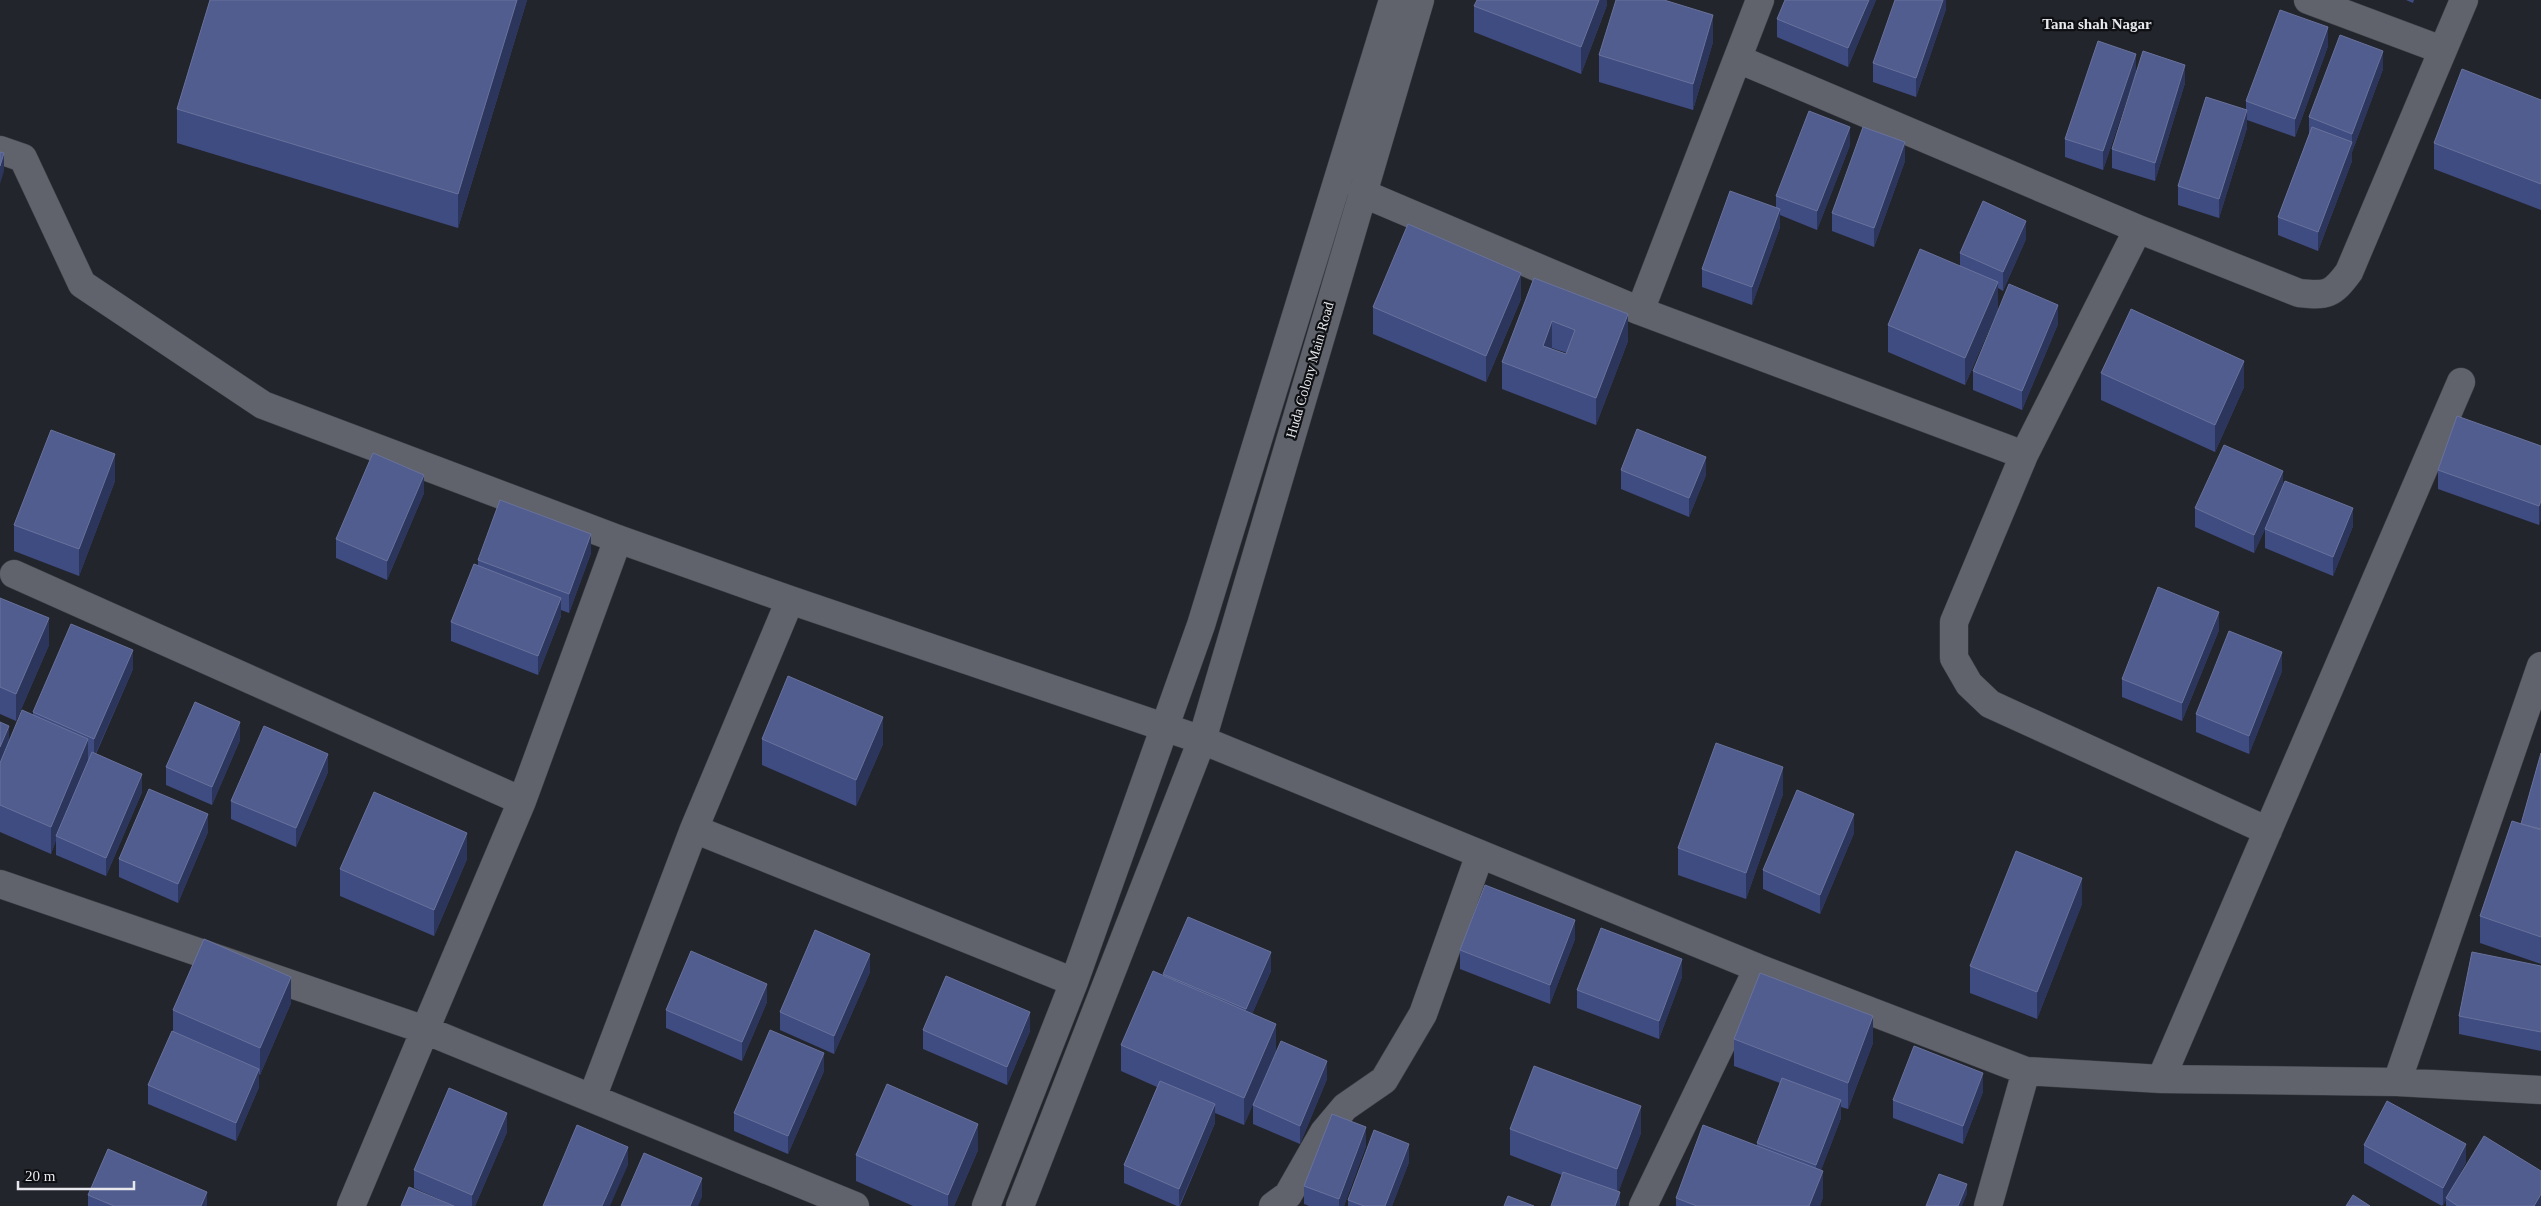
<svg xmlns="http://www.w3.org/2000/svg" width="2541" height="1206" font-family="Georgia,serif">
  <rect width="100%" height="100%" fill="#23252d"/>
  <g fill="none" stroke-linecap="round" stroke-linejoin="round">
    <!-- minor casing -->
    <g stroke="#404249" stroke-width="29">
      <path id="minor" d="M2308 0 2442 50
        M1738 59 2138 229 2299 293C2327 296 2332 295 2349 272L2464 0
        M0 150 23 158 82 284 263 405 618 539 790 600 1202 740 1758 968 2026 1071 2161 1079 2397 1082 2541 1090
        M1362 193 1640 311 2024 455
        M2138 229 2024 455 1954 622V658L1969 684 1990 704 2268 831
        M1640 311 1760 0
        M14 574 522 801
        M694 829 1074 982
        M0 884 425 1030 522 801 618 539
        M2161 1079 2461 382
        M2397 1082 2541 666
        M592 1098 694 829 790 600
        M351 1206 425 1030 855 1206
        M986 1206 1074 982 1201 625 1393 0
        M1020 1206 1202 740 1420 0
        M1273 1206 1288 1195 1324 1132 1345 1107 1384 1080 1423 1014 1480 854
        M1643 1206 1758 968
        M1988 1206 2026 1071"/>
    </g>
    <!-- minor -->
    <use href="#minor" stroke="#60636c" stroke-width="28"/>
  </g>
  <!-- wall -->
  <path fill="#3f4c82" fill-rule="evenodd" d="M210 0H527L458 228 177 143V109Z
    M1607 0V5L1581 74 1474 32V6Z
    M1876 0 1848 67 1777 37V19Z
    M1946 0V9L1916 97 1873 82V63Z
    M2406 0H2414L2413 3Z
    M1713 42 1693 110 1599 82V55Z
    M2328 46 2295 137 2247 120V128L2219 218 2178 205V186L2246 110V101Z
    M2383 69 2352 152V161L2318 251 2278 235V217L2309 134V117Z
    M2136 72 2103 170 2065 157V139Z
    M2185 83 2155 181 2112 168V149Z
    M2541 100V210L2434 169V143Z
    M1850 145 1817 230 1780 215V227L1752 305 1702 287V269L1776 208V196Z
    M1905 161 1874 247 1832 231V213Z
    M2026 239 2003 291 1998 288V309L1965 385 1888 352V325L1960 266V253Z
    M1534 278 1628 341 1596 425 1502 389V362ZM1552 348 1567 353 1566 354 1551 349Z
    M1521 299 1486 382 1373 334V307Z
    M2058 324 2022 410 1973 390V371Z
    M2101 373 2244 387 2215 452 2101 400Z
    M2541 446V519L2539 525 2438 489V470Z
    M1621 470 1706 475 1689 517 1621 489Z
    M115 481 79 576 14 551V525Z
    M2283 486 2353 526 2333 576 2265 548V529L2266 527 2254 553 2195 527V508Z
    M424 493 387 580 336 558V539Z
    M591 553 569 613 561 610V616L538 675 451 641V622L478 566V560Z
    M0 598 49 645 16 721 0 714Z
    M2219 630 2182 721 2122 697V679Z
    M133 669 96 754 142 792 106 876 56 855V840L51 854 0 832V722L9 742 33 715V712Z
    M2282 671 2249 754 2196 732V714Z
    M762 739 883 744 856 806 762 765Z
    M240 740 212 805 166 785V767Z
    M2541 753V964L2480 943V916L2521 824Z
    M328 772 296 847 231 819V801Z
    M1783 794 1746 899 1678 875V848Z
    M208 832 178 903 119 877V859Z
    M1854 833 1820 914 1763 889V870Z
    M467 859 434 936 340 896V869Z
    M2082 904 2037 1019 1970 993V966Z
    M1575 939 1550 1004 1460 969V950Z
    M2541 966V1051L2459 1034V1016Z
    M1271 971 1252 1014 1276 1051 1244 1125 1215 1113V1123L1180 1206H1177L1124 1183V1165L1157 1087 1121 1071V1045L1163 975V974Z
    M870 972 834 1054 780 1030V1012Z
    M1682 977 1659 1039 1577 1008V990Z
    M767 1002 742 1061 666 1028V1010Z
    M291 1003 260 1075 259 1074V1087L236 1141 148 1104V1085L173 1031V1010Z
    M923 1030 1030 1031 1007 1085 923 1049Z
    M1734 1039 1873 1043 1848 1109 1841 1107V1118L1821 1170 1823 1197 1820 1206H1676V1198L1757 1146V1143L1780 1083 1734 1066Z
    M824 1071 788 1154 734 1131V1113Z
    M1327 1079 1300 1144 1253 1124V1105Z
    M1983 1092 1963 1144 1893 1118V1100Z
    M1510 1129 1641 1133 1618 1192 1620 1206 1562 1175 1510 1155Z
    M507 1132 475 1206H454L414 1188V1170Z
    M2364 1145 2466 1162 2455 1183 2541 1206H2446V1200L2442 1206 2364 1163Z
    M1366 1146 1344 1206H1309L1304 1204V1186Z
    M978 1150 954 1206H913L856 1181V1155Z
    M1409 1162 1392 1206H1348V1200Z
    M88 1195 207 1206H88Z"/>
  <!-- shaded-wall -->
  <path fill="#2c355b" d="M517 0H527L458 228V194Z
    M1599 0H1607V5L1581 74V47Z
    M1869 0H1876L1848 67V48Z
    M1943 0H1946V9L1916 97V78Z
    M1713 15V42L1693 110V84Z
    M2328 27V46L2295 137V119Z
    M2383 51V69L2352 152V134Z
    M2136 54V72L2103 170V151Z
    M2185 65V83L2155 181V163Z
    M2247 110V128L2219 218V199Z
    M1850 127V145L1817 230V211Z
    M1905 142V161L1874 247V228Z
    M2352 142V161L2318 251V232Z
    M4 153V171L0 184V166Z
    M1780 209V227L1752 305V287Z
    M2026 221V239L2003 291V272Z
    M1521 273V299L1486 382V356Z
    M1998 282V309L1965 385V358Z
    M2058 305V324L2022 410V391Z
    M1628 314V341L1596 425V398Z
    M1552 321V348L1543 373V346Z
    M2244 361V387L2215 452V425Z
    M115 454V481L79 576V549Z
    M1706 457V475L1689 517V498Z
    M2283 471V490L2254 553V535Z
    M424 475V493L387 580V561Z
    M2541 501V519L2539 525V506Z
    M2353 508V526L2333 576V557Z
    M591 534V553L569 613V594Z
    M561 598V616L538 675V656Z
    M2219 612V630L2182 721V703Z
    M49 618V645L16 721V694Z
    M133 650V669L94 757V739Z
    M2282 652V671L2249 754V736Z
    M883 717V744L856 806V780Z
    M240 722V740L212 805V787Z
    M9 726V744L0 766V747Z
    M88 739V766L56 836V840L51 854V827Z
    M328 754V772L296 847V828Z
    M1783 767V794L1746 899V873Z
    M142 774V792L106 876V858Z
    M208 814V832L178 903V884Z
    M1854 814V833L1820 914V895Z
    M467 833V859L434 936V910Z
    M2082 878V904L2037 1019V992Z
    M1575 920V939L1550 1004V985Z
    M1271 952V971L1246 1028V1009Z
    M870 954V972L834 1054V1036Z
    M1682 959V977L1659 1039V1021Z
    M291 977V1003L260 1075V1048Z
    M767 984V1002L742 1061V1042Z
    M1030 1012V1031L1007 1085V1067Z
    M1873 1016V1043L1848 1109V1083Z
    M1276 1024V1051L1244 1125V1098Z
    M824 1053V1071L788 1154V1136Z
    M1327 1061V1079L1300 1144V1126Z
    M259 1069V1087L236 1141V1123Z
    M1983 1073V1092L1963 1144V1126Z
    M1841 1100V1118L1816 1184V1165Z
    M1215 1104V1123L1179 1206V1189Z
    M1641 1106V1133L1617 1196V1169Z
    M507 1113V1132L475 1206H472V1195Z
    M978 1124V1150L954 1206H948V1195Z
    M1366 1127V1146L1344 1206H1339V1199Z
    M1409 1144V1162L1392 1206H1385Z
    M2466 1144V1162L2447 1199 2446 1198V1200L2443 1206V1188Z
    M628 1147V1165L610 1206H602Z
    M1823 1171V1197L1820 1206H1809Z
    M702 1178V1197L698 1206H690Z
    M1967 1184V1194L1962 1206H1958Z
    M207 1192V1206H201Z
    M1620 1192V1206H1615Z
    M2541 1194V1206H2534Z"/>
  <!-- building -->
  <path fill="#515d8e" stroke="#68729c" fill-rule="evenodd" d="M210 0H517L458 194 177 109Z
    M1477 0H1599L1581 47 1474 6Z
    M1616 0H1664L1713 15 1693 84 1599 55Z
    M1785 0H1869L1848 48 1777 19Z
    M1895 0H1943L1916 78 1873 63Z
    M2280 10 2328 27 2295 119 2246 101Z
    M2340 35 2383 51 2352 134 2309 117Z
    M2098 41 2136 54 2103 151 2065 139Z
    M2143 51 2185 65 2155 163 2112 149Z
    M2462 69 2541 100V184L2434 143Z
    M2206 97 2247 110 2219 199 2178 186Z
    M1809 111 1850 127 1817 211 1776 196Z
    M1863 127 1905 142 1874 228 1832 213Z
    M2312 127 2352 142 2318 232 2278 217Z
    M0 152 4 153 0 166Z
    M1730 191 1780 209 1752 287 1702 269Z
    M1983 201 2026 221 2003 272 1960 253Z
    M1408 224 1521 273 1486 356 1373 307Z
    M1920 249 1998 282 1965 358 1888 325Z
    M1534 278 1628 314 1596 398 1502 362ZM1552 321 1575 330 1566 354 1543 346Z
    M2009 284 2058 305 2022 391 1973 371Z
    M2131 309 2244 361 2215 425 2101 373Z
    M2457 416 2541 446V501L2539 506 2438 470Z
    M1637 429 1706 457 1689 498 1621 470Z
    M51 430 115 454 79 549 14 525Z
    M2224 445 2283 471 2254 535 2195 508Z
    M373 453 424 475 387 561 336 539Z
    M2285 481 2353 508 2333 557 2265 529Z
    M500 500 591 534 569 594 478 560Z
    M474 564 561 598 538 656 451 622Z
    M2158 587 2219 612 2182 703 2122 679Z
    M0 598 49 618 16 694 0 687Z
    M71 624 133 650 94 739 33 712Z
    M2229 631 2282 652 2249 736 2196 714Z
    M788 676 883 717 856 780 762 739Z
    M195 702 240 722 212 787 166 767Z
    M22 710 88 739 51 827 0 805V763Z
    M0 722 9 726 0 747Z
    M264 726 328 754 296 828 231 801Z
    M1716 743 1783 767 1746 873 1678 848Z
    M92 752 142 774 106 858 56 836Z
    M2541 753V829L2521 824Z
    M149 789 208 814 178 884 119 859Z
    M1797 790 1854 814 1820 895 1763 870Z
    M374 792 467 833 434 910 340 869Z
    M2512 821 2541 830V937L2480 916Z
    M2016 851 2082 878 2037 992 1970 966Z
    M1485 885 1575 920 1550 985 1460 950Z
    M1188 917 1271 952 1246 1009 1163 974Z
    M1601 928 1682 959 1659 1021 1577 990Z
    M815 930 870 954 834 1036 780 1012Z
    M204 939 291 977 260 1048 173 1010Z
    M691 951 767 984 742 1042 666 1010Z
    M2472 952 2541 966V1032L2459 1016Z
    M1153 971 1276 1024 1244 1098 1121 1045Z
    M1760 973 1873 1016 1848 1083 1734 1039Z
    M946 976 1030 1012 1007 1067 923 1030Z
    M770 1030 824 1053 788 1136 734 1113Z
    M172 1031 259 1069 236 1123 148 1085Z
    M1281 1041 1327 1061 1300 1126 1253 1105Z
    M1914 1046 1983 1073 1963 1126 1893 1100Z
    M1534 1066 1641 1106 1617 1169 1510 1129Z
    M1782 1078 1841 1100 1816 1165 1757 1143Z
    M1160 1081 1215 1104 1179 1189 1124 1165Z
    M887 1084 978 1124 948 1195 856 1155Z
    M449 1088 507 1113 472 1195 414 1170Z
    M2387 1101 2466 1144 2443 1188 2364 1145Z
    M1332 1114 1366 1127 1339 1199 1304 1186Z
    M577 1125 628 1147 602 1206H543Z
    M1703 1125 1823 1171 1809 1206H1697L1676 1198Z
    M1374 1130 1409 1144 1385 1206H1364L1348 1200Z
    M2484 1136 2541 1171V1194L2534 1206H2458L2446 1198Z
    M108 1149 207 1192 201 1206H114L88 1195Z
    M644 1153 702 1178 690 1206H621Z
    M1563 1172 1620 1192 1615 1206H1551Z
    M1939 1174 1967 1184 1958 1206H1926Z
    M409 1187 454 1206H401Z
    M2353 1195 2370 1206H2346Z
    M1508 1196 1534 1206H1504Z"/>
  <g text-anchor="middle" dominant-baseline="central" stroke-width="4.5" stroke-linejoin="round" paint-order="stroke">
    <!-- street labels -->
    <g font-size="14" fill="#e6e8ed" stroke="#0e0f12">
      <text transform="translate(1310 370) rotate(-74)">Huda Colony Main Road</text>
    </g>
    <!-- neighbourhood labels -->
    <g font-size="15" font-weight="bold" fill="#e6e8ed" stroke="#0e0f12">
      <text x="2097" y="24">Tana shah Nagar</text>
    </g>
  </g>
  <!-- scale -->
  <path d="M18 1181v8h116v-8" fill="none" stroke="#e6e8ed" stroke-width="2.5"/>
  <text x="25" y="1181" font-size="15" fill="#e6e8ed" stroke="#0e0f12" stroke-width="4" paint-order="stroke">20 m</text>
</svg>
